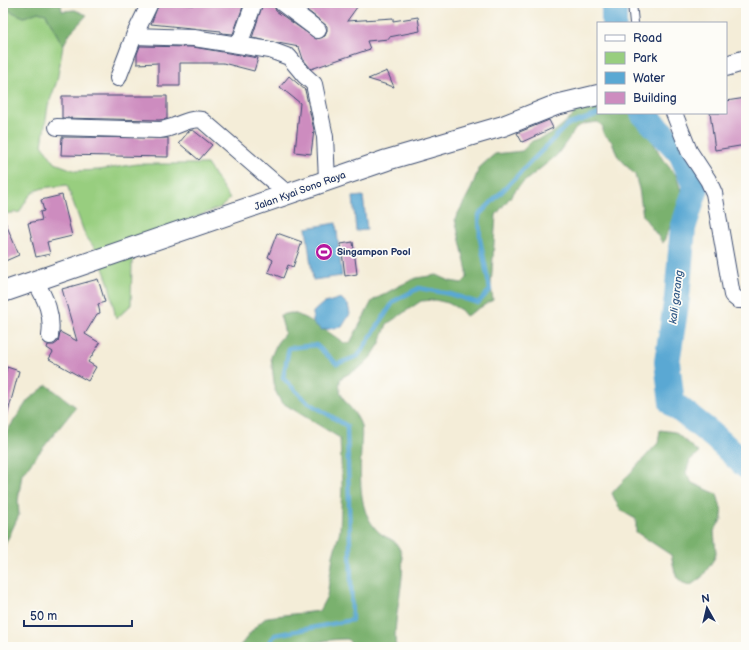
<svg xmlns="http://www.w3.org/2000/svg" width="749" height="650" font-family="'Balsamiq Sans',sans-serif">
  <rect width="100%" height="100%" fill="#fdfcf7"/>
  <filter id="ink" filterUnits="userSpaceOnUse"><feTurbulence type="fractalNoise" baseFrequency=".025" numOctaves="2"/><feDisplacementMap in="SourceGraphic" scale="8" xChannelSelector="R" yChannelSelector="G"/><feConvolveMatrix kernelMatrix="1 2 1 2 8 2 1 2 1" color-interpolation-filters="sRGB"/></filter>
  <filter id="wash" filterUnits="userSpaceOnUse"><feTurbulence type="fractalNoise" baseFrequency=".012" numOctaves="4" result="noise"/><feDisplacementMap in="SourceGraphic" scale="16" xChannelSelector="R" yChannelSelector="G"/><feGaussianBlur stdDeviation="0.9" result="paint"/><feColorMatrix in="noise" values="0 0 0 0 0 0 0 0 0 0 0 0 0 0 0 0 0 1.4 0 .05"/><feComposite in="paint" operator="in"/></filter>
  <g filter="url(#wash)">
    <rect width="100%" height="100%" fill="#f4edd8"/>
    <!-- green -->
    <path fill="#98ce7f" stroke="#5a7e6e" d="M5 9 24 17 38 12 46 14 63 46 57 81 48 106 42 145 55 163 76 171 99 170 137 164H207L230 199 221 207 145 237 132 264 131 305 116 319 109 284 96 250 85 235 67 185C39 189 33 185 20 212L3 214V10Z"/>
    <!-- forest -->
    <path fill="#7ab16e" stroke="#4a7066" d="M3 3H61L62 11 75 10 87 15 70 33 63 46 46 14 38 12 24 17 5 9 3 10Z
      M598 102V113H637L663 160 676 175 683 197 663 243 643 216 639 189 635 175 617 155 612 142 603 133V127L598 122 584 124 577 127 557 155 519 186 496 215 491 286 493 300 466 316 461 310 448 303 435 300 421 301 387 324 380 343 372 356 361 367 341 378C334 397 354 407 360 423 363 430 361 442 361 450 360 469 359 503 369 519 371 523 376 530 380 533 388 540 394 537 400 550 409 571 391 621 396 647H355L347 639C328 639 313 643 295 647 278 650 257 647 239 647L257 625 267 617 319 611 327 596 333 556 340 530 342 486 340 438 281 402 275 390 271 357 277 343 285 333 280 315C284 315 288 313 292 313 302 314 335 336 344 343H350L372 301 399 286 416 278 437 275 450 281 462 283 467 278V271L455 219 471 189 479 168 490 158 495 154 522 151 532 141 550 135 572 117 575 108Z
      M47 385 76 407 22 474 18 501 19 515 3 549V437L28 400Z
      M660 430 675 432 699 453 690 460 686 473 692 483 717 494 722 512V519L714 531 716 553 714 559 702 577 691 585C673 583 675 568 671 555L636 532V519C620 511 619 509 612 493L658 443Z"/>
    <!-- water -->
    <path fill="#5aa8d3" stroke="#3a6c98" d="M363 196 367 230 356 231 353 197Z
      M336 223 342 276 313 280 306 228Z
      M341 298 348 305 350 314 342 327 322 330 313 323V312L322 304Z"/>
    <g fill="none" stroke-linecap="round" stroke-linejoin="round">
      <!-- stream -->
      <path stroke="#5aa8d3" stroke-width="4.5" d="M266 647 275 635 352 620 347 426 306 401 283 378 289 348 316 345 337 364 358 356 394 301 419 288 450 294 478 303 490 290 480 239 479 215 567 125 602 113"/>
      <!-- river -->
      <path stroke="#5aa8d3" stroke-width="26" d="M614 3V23
        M643 113 681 153 696 188 683 228 677 298 667 362 672 403 715 437 746 466"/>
    </g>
    <g id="blocks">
      <!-- building -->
      <path fill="#cd8cbf" d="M159 3 193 5V3L244 4 233 34 221 33V31L151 24Z
        M263 3H273L276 11 316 39 325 36 327 31V26L298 3H360L347 21 393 18V21L418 17 420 31 389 37V39L367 41 370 49 311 69 303 59 299 47 252 38Z
        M140 46 193 47 258 58 254 71 223 63H180V86H158V63L137 64V54Z
        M387 71 394 87 368 79Z
        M289 76 305 90 314 130 311 154 295 152 300 103 280 87Z
        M62 96H167V119L159 120 62 118Z
        M746 98V145L715 150 710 113H726V101Z
        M549 120 553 128 522 142 517 133Z
        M193 130 212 145 199 160 179 143 189 131Z
        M62 137 168 138V157L61 155Z
        M62 195 72 236 47 242 50 254 36 257 28 223 42 220 40 212 44 211 41 200Z
        M3 217 19 255 3 262Z
        M277 233 302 242 293 267 288 265 283 278 268 272 273 260 268 257Z
        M353 242 357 274 345 276 341 244Z
        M98 279 105 302 98 304 100 313 97 314 85 334 100 343 88 362 96 367 88 381 49 359 53 352 47 348 48 345H54L58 342 60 332 77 341 62 289Z
        M7 367 19 371 7 416 3 415V382Z"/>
    </g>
  </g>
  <g filter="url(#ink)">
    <use href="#blocks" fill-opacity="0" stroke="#3c4c70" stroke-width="1"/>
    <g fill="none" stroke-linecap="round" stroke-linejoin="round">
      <!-- service casing -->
      <g stroke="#3c4c70" stroke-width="10">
        <path id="service" d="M632 3 634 23"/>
      </g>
      <!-- minor casing -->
      <g stroke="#3c4c70" stroke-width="18">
        <path id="minor" d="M282 3 318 30
          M134 36 194 38 270 50 289 57 304 75 314 84 325 137 327 180
          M239 45 254 3
          M118 78 134 36 150 3
          M674 113 689 151 708 180 714 193 732 295 738 300H746
          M57 127 160 130C175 129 187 117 202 120L289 195
          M35 281C46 299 53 315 50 336"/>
      </g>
      <!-- tertiary casing -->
      <g stroke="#3c4c70" stroke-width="22">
        <path id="tertiary" d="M726 66 746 60
          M3 292 387 160 503 126 556 105 598 95"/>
      </g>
      <!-- service -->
      <use href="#service" stroke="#fff" stroke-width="8"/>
      <!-- minor -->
      <use href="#minor" stroke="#fff" stroke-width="16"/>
      <!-- tertiary -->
      <use href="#tertiary" stroke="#fff" stroke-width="20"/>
    </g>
  </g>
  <!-- icons -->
  <defs>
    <g id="stadium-disc" transform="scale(0.9)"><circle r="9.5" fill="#b5179e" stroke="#fdfcf7"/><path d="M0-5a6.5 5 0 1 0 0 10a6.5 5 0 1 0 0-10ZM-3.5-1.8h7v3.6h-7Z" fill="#fff"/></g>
  </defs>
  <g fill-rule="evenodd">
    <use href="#stadium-disc" x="324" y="252"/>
  </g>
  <g text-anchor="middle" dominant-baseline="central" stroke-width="3.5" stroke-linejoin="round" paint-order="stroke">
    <!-- street labels -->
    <g font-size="10" fill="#1b2f5e" stroke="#fdfcf7">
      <text transform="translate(300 191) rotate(-20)">Jalan Kyai Sono Raya</text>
    </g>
    <!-- poi labels -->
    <g font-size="10" font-weight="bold" fill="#1b2f5e" stroke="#fdfcf7" text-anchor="start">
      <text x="337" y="252">Singampon Pool</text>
    </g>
    <!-- water labels -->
    <g font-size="11" font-style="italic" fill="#315987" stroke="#fdfcf7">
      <text transform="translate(676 297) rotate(-83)">kali garang</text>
    </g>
  </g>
  <!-- margin -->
  <rect width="749" height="650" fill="none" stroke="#fdfcf7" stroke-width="16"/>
  <!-- legend -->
  <rect x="597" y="22" width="130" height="92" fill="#fdfcf7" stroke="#a3aaba"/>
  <rect x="605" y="35" width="20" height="6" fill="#ffffff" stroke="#a3aaba"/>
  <text x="633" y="42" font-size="12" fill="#1b2f5e">Road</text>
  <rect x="605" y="52" width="20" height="12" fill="#98ce7f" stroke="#a3aaba"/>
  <text x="633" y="62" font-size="12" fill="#1b2f5e">Park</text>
  <rect x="605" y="72" width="20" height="12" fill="#5aa8d3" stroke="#a3aaba"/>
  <text x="633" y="82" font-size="12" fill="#1b2f5e">Water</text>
  <rect x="605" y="92" width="20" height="12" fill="#cd8cbf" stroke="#a3aaba"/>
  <text x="633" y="102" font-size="12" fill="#1b2f5e">Building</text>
  <!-- north arrow -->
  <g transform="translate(707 608) rotate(352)" stroke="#fdfcf7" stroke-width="3" paint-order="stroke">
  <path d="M0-3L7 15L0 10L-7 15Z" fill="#1b2f5e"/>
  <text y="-6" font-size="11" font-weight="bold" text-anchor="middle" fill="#1b2f5e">N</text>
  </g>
  <!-- scale -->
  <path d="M24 620v6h108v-6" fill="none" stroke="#1b2f5e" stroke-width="2"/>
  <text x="30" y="620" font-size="12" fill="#1b2f5e" stroke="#fdfcf7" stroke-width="3" paint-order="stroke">50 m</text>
</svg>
